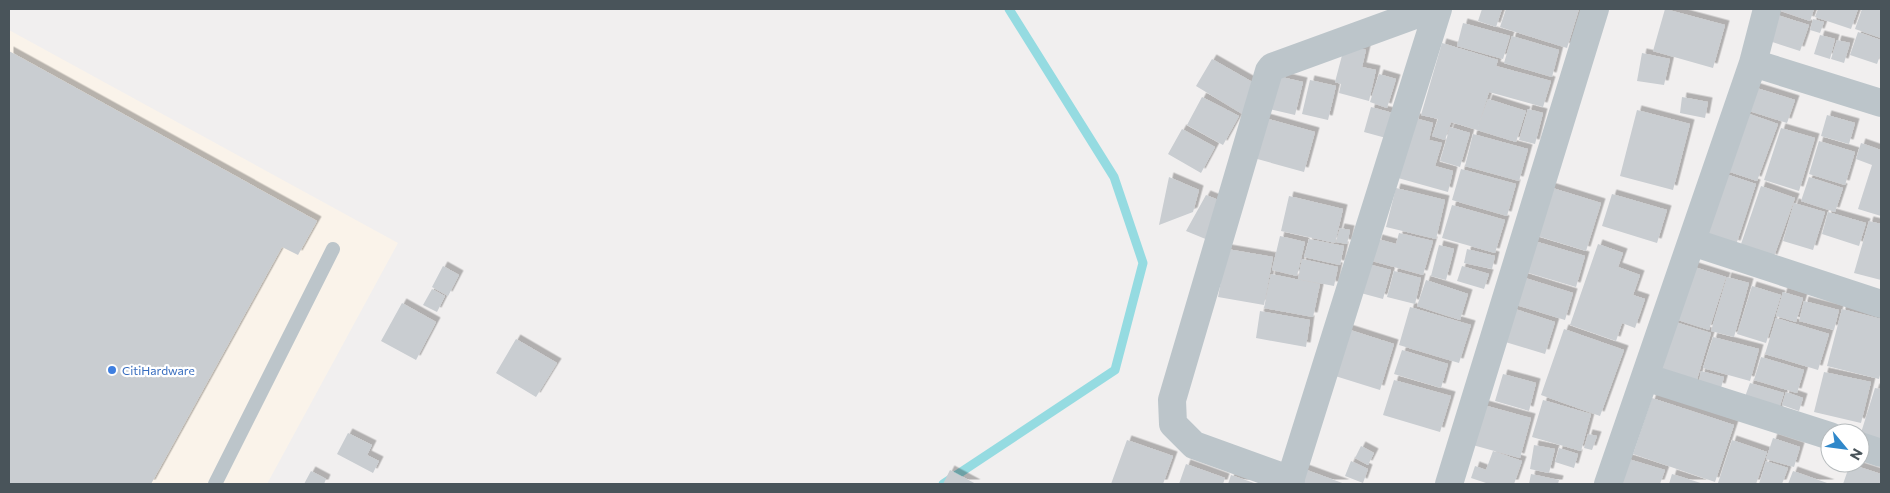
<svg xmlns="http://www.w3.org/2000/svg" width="1890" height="493" font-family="Commissioner,sans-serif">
  <defs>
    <filter id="shadow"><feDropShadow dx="4.5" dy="-4.5" stdDeviation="0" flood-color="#0004"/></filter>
  </defs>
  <rect width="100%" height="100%" fill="#f1efef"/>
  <!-- commercial -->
  <path fill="#faf3ea" d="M9 30 398 243 267 484H9Z"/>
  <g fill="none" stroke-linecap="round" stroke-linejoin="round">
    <!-- stream -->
    <path stroke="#95dbe1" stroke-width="9" d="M943 484 1115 370 1143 263 1114 177 1009 9"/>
  </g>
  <!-- building -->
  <path fill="#c9cdd1" filter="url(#shadow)" d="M1482 9H1502L1496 27 1478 21Z
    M1506 9H1579L1567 48 1500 27Z
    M1665 9 1725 25 1713 68 1653 51Z
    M1775 9H1814L1810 21Z
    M1818 9H1858L1851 29 1815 17Z
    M1862 9H1881V38L1855 29Z
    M1774 14 1809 25 1800 51 1766 40Z
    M1813 19 1824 22 1820 33 1810 30Z
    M1463 23 1510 36 1503 59 1457 46Z
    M1858 32 1881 40V53L1877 64 1850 55Z
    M1820 35 1835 39 1830 59 1814 54Z
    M1512 36 1559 50 1552 77 1504 63Z
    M1837 40 1850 43 1844 63 1831 59Z
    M1442 43 1498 60 1496 66 1551 81 1543 107 1489 92 1478 127 1488 99 1526 111 1516 142 1451 122 1445 140 1432 136 1438 119 1421 115Z
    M1345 44 1366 50 1362 67 1376 70 1369 101 1339 93 1341 84 1335 82Z
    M9 51 317 221 298 255 282 247 151 484H9Z
    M1642 53 1670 59 1664 85 1637 81Z
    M1212 59 1261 87 1244 115 1196 86Z
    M1379 74 1396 79 1387 108 1370 102Z
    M1273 75 1303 82 1295 115 1265 108Z
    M1310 80 1336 86 1328 120 1302 114Z
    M1750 86 1795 100 1787 123 1743 109Z
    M1202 97 1239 116 1223 145 1187 125Z
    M1682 97 1708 102 1705 118 1680 113Z
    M1371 107 1393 113 1386 138 1364 132Z
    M1528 109 1543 113 1535 144 1519 140Z
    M1637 110 1690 124 1673 190 1620 176Z
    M1741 111 1778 124 1757 181 1721 169Z
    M1827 115 1855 123 1849 144 1821 136Z
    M1261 117 1315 132 1304 172 1250 157Z
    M1415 118 1433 123 1429 140 1442 143 1435 166 1453 171 1448 192 1398 178Z
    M1450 127 1470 133 1460 167 1440 161Z
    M1781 128 1815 138 1799 191 1764 180Z
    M1182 129 1215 147 1201 173 1168 154Z
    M1473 134 1528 149 1519 181 1465 166Z
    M1819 141 1855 152 1845 185 1809 174Z
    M1861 143 1881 150V216L1858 209 1872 165 1856 159Z
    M1461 169 1516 184 1507 216 1452 200Z
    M1720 172 1756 184 1736 245 1700 233Z
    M1169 177 1199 190 1193 212 1159 225Z
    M1809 177 1843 188 1835 212 1801 201Z
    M1546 186 1601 203 1586 251 1531 234Z
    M1761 186 1795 198 1773 259 1740 247Z
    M1396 188 1445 200 1436 239 1386 227Z
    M1612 194 1667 210 1657 243 1602 226Z
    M1206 195 1226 203 1208 240 1186 231Z
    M1289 196 1343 209 1335 243 1281 231Z
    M1794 203 1825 212 1813 250 1783 241Z
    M1452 205 1505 220 1495 253 1442 238Z
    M1828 212 1866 223 1859 246 1822 234Z
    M1869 221 1881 224V280L1854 273Z
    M1340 228 1350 230 1347 244 1336 242Z
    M1399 233 1433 241 1423 275 1372 261 1378 239 1396 244Z
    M1280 236 1305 242 1297 276 1272 270Z
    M1309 239 1344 246 1340 265 1304 257Z
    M1531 240 1585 256 1576 287 1522 271Z
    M1598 244 1623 253 1618 267 1640 275 1633 295 1645 299 1635 328 1622 323 1616 341 1570 325Z
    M1439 245 1454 249 1446 280 1431 276Z
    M1227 249 1273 257 1264 305 1218 297Z
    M1467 249 1495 256 1492 269 1464 263Z
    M1302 259 1338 267 1334 286 1298 279Z
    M1364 263 1391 270 1383 299 1357 292Z
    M443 266 459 275 448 296 432 287Z
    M1462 266 1489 274 1484 289 1457 281Z
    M1691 266 1726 277 1709 330 1675 319Z
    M1394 271 1421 278 1415 304 1387 297Z
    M1271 274 1320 284 1313 317 1264 308Z
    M1522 277 1573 293 1565 320 1513 304Z
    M1727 277 1749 283 1734 337 1711 331Z
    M1426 280 1468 294 1460 320 1417 306Z
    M1752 286 1781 295 1766 343 1737 334Z
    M432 289 445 296 437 312 423 305Z
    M1783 292 1803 298 1796 322 1776 316Z
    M1804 301 1839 310 1834 330 1799 321Z
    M402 303 436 322 416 360 381 341Z
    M1410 307 1471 325 1459 363 1399 345Z
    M1512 308 1555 322 1545 354 1502 341Z
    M1842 309 1881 319V371L1879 379 1827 366Z
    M1260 311 1310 320 1306 347 1256 338Z
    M1776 318 1829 334 1818 370 1765 354Z
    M1672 321 1711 333 1695 386 1656 374Z
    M1347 329 1394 344 1380 390 1332 375Z
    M1564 329 1624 350 1600 416 1541 395Z
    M1713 337 1759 349 1750 381 1703 368Z
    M516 339 557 363 536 397 496 373Z
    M1402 350 1448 364 1441 388 1394 374Z
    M1761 357 1804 370 1797 393 1754 380Z
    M1701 371 1724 377 1721 388 1699 382Z
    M1824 372 1871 382 1861 423 1814 412Z
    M1503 374 1536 383 1529 411 1495 401Z
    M1394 380 1451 396 1440 432 1383 415Z
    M1750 383 1784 393 1777 415 1742 405Z
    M1875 388 1881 389V442L1860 436Z
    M1786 392 1803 398 1799 411 1782 405Z
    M1652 398 1734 425 1715 482 1633 454Z
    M1543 400 1591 414 1581 451 1532 437Z
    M1480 404 1531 418 1520 458 1469 444Z
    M348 433 372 445 367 455 379 461 373 473 337 454Z
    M1588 434 1597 436 1592 450 1584 448Z
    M1773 438 1800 447 1794 467 1766 459Z
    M1127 440 1173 456 1163 484H1111Z
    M1732 440 1767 452 1756 484 1718 483Z
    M1534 445 1555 449 1549 473 1530 469Z
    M1361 446 1374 453 1368 465 1355 458Z
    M1559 448 1578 454 1574 468 1555 462Z
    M1493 451 1522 461 1514 484H1489L1471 478 1475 466 1486 470Z
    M1625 458 1665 470 1660 484H1617Z
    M1351 461 1368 469 1363 483 1345 476Z
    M1766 461 1788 468 1782 484H1759Z
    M1186 464 1225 478 1223 484H1179Z
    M1850 464 1881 474V484H1843Z
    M1304 469 1345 484H1298Z
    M950 470 976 484H943Z
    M311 471 326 479 324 484H304Z
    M1793 471 1830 484H1788Z
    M1531 474 1559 480 1558 484H1529Z
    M1672 474 1704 484H1669Z
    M1231 475 1257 484H1228Z"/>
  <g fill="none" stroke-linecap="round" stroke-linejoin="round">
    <!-- lane -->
    <path stroke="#bcc5ca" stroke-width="14" d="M215 484 333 249"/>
    <!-- street -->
    <path stroke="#bcc5ca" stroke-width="28" d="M1753 63 1881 103
      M1692 242 1881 304
      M1645 377 1830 436
      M1860 446 1881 453
      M1291 480 1194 445 1173 424 1172 400 1269 71 1272 67 1431 9
      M1289 484 1438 9
      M1449 484 1595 9
      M1608 484 1753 63 1767 9"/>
  </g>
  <!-- markers -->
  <circle fill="#3f7fe0" stroke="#fff" stroke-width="2" cx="112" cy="370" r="5"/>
  <g text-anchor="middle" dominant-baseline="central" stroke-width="4.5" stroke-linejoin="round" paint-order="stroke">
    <!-- shop labels -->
    <g font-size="12" fill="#366cbe" stroke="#fff" text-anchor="start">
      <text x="122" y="370">CitiHardware</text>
    </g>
  </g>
  <!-- border -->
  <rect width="1890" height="493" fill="none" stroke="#49545a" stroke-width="20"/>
  <!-- north arrow -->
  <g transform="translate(1845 448) rotate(119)"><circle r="24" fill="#ffffff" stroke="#b6bbbd"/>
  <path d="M0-4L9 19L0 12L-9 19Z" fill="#3088ca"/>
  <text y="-8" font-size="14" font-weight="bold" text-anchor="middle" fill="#49545a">N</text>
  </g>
</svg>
